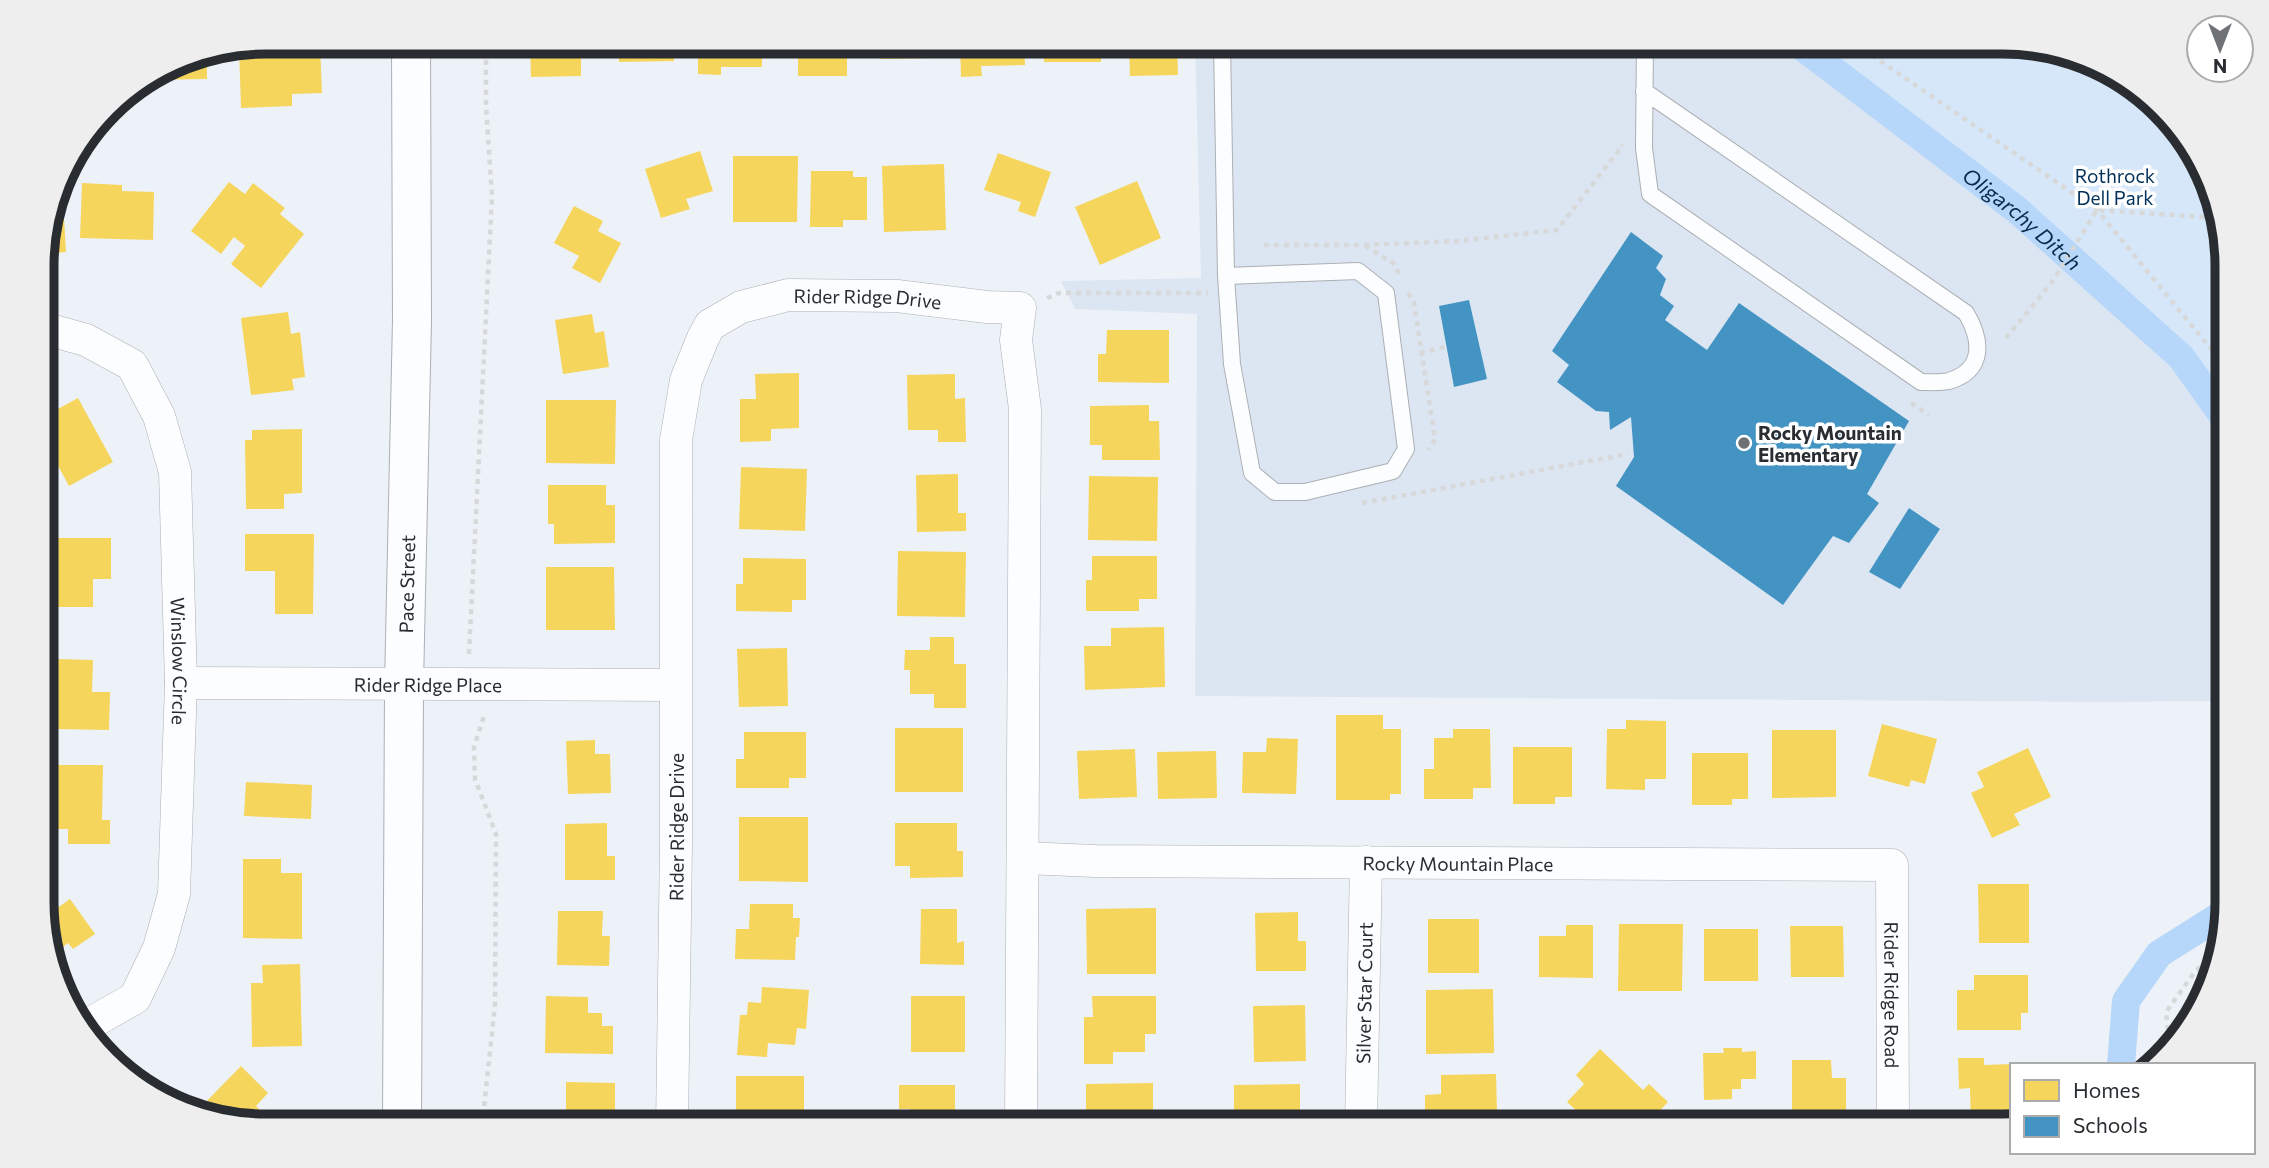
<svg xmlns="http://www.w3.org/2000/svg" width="2269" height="1168" font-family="Commissioner,sans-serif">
  <rect width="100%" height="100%" fill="#edf2f8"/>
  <!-- built -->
  <path fill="#dce6f2" d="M1195 42H1801L2017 210 2181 357 2226 420V701L2103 702 1195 696 1197 314 1075 309 1061 281 1201 278Z"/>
  <!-- green -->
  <path fill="#d6e7f9" d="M1801 42H2003L2102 65 2189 141 2225 237 2226 420 2181 357 2017 210Z"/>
  <!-- homes -->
  <path fill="#f6d55c" d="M266 42H300V47L320 46 322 93 292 94V106L241 108 239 47Z
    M530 42H581V76L531 77Z
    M619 42H673L674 61 619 62Z
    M698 42H762V67H721V75L698 74Z
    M798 42H847V76H798Z
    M881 42H938V58L881 59Z
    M960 42H1024L1025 65 981 66 982 76 961 77Z
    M1045 42H1101V62H1044Z
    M1129 42H1177L1178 75 1130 76Z
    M207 54V79L147 80 181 59Z
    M700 151 713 191 686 199 690 209 661 218 645 169Z
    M998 153 1051 172 1035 217 1018 211 1021 202 984 190Z
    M733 156H798L797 222H733Z
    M944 164 946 230 884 232 882 166Z
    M811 171H853V177H867V220H843V227H810Z
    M1137 181 1161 238 1100 265 1075 207Z
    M229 182 245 194 253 183 285 208 280 214 304 234 261 288 231 264 245 246 234 237 221 254 191 231Z
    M82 183 122 185V191L154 192 153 240 80 238Z
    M56 201H63L66 252 43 254Z
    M574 206 603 221 598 231 621 243 600 283 572 268 579 256 554 243Z
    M288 312 291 334 300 332 305 377 292 379 294 390 251 395 241 318Z
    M592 314 595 333 604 331 609 367 563 374 555 320Z
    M1107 330H1169V383L1098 382V354H1106Z
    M799 373V428L771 429V441L740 442V399H756L755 374Z
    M955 374V399L965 398 966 442H938V430H908L907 375Z
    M78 398 113 462 69 486 43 438V417Z
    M546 400H616L615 464 546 463Z
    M1149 405V421H1159L1160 460H1102V445H1090V406Z
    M302 429V493L284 494V509H246L245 440H252V430Z
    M741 467 807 469 805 531 739 529Z
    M958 474V513H966V531L917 532 916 475Z
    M1089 476 1158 477 1157 541 1088 540Z
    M548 485H606V505H615V543L554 544V524H548Z
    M245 534H314L313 614H275V571H245Z
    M57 538H111V579H93V607H57Z
    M898 551 966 552 965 617 897 616Z
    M1092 556H1157V599H1139V611H1086V580H1092Z
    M743 558 806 559V600H792V612L736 611V584H743Z
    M546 567H614L615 630H546Z
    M1164 627 1165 687 1085 690 1084 646H1111V628Z
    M930 637H954V664H966V708H934V694H910V670H904L905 650H930Z
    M787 648 788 706 739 707 737 649Z
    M57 659 93 660 92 692H110L109 730 56 729Z
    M1336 715H1383V729H1401V794H1390V800H1336Z
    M1626 720 1666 721V779H1645V790L1606 789 1607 729H1626Z
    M1882 724 1937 739 1925 784 1911 780 1909 787 1868 776Z
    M895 728H963V792H895Z
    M1453 729H1490L1491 788H1473V799H1424V769H1434V738H1453Z
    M1772 730H1836V797L1772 798Z
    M744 732H806V778H789V788H736V759H744Z
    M1267 738 1298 739 1296 794 1242 793 1243 752H1266Z
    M595 740V754H610L611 793 568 794 566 741Z
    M1513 747H1572V797H1555V804H1513Z
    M2028 748 2051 797 2014 814 2020 825 1992 838 1971 793 1984 787 1977 772Z
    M1135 749 1137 797 1079 799 1077 751Z
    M1216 751 1217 798 1158 799 1157 752Z
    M1692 753H1748V799H1732V805H1692Z
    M54 765H103L102 820H110V844H68V829H54Z
    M246 782 312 785 311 819 244 816Z
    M739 817H808V882L739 881Z
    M607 823V856H615V880H565V824Z
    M895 823H957V851H963V877L910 878V866H895Z
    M243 859H281V873H302V939L243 938Z
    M1978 884H2029V943H1979Z
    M70 899 95 934 73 949 68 943 53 954 44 932V908L49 914Z
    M750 904H793V918H800L799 937H796L795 960 735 959 736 929H749Z
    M1156 908V974H1087L1086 909Z
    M921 909H957V943L964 941V965L920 964Z
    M558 911H603L602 936H610L609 966 557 965Z
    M1298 912V941H1306V971H1256L1255 913Z
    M1428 919H1479V973H1428Z
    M1619 924H1683L1682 991H1618Z
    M1566 925H1593V978L1539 977V936H1566Z
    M1790 926H1843L1844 977H1791Z
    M1704 929H1758V981H1704Z
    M300 964 302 1046 252 1047 251 983H263L262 965Z
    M1974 975H2028V1013H2021V1030H1957V990H1974Z
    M762 987 809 990 806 1029 797 1028 795 1045 768 1043 767 1057 737 1055 740 1015H747L748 1002 761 1003Z
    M1493 989 1494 1053 1426 1054V990Z
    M546 996 588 997V1013H602V1026H613V1054L545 1053Z
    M911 996H965V1052H911Z
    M1092 996H1156V1034H1145V1052H1113V1064H1084V1017H1093Z
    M1305 1005 1306 1061 1254 1062 1253 1006Z
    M1723 1048H1742V1052L1756 1051V1079H1741V1089H1732V1099L1704 1100 1703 1053H1724Z
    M1600 1049 1643 1090 1649 1084 1668 1102 1645 1126H1593L1567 1102 1584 1084 1576 1075Z
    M1958 1058H1984V1065L2012 1064V1122L1971 1124 1970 1088 1959 1089Z
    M1792 1060H1831L1832 1078H1846V1126H1792Z
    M241 1066 268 1093 256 1106 269 1119 263 1125 198 1110Z
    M1496 1074 1497 1112H1486V1126H1425V1095L1441 1094V1075Z
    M736 1076H804V1126H736Z
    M566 1082 615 1083V1110H606V1126H566Z
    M1153 1083V1126H1086V1084Z
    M1300 1084V1126H1234V1085Z
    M899 1085H955V1126H910V1109H899Z"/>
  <!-- schools -->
  <path fill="#4393c3" d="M1631 232 1663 256 1656 268 1666 279 1660 295 1674 306 1665 320 1707 350 1739 303 1909 421 1867 494 1879 503 1849 543 1833 536 1783 605 1616 486 1634 457 1631 417 1610 430 1609 412 1596 411 1557 382 1569 365 1552 351Z
    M1469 300 1487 379 1454 387 1439 306Z
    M1909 508 1940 529 1900 589 1869 572Z"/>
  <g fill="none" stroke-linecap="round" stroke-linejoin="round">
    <!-- canal -->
    <g stroke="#b6d7f9" stroke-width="28">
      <path id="s1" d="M1796 42 2017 210 2181 357 2226 420"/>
      <path d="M2121 1065 2126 1001 2159 954 2224 913"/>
    </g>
    <!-- lane casing -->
    <g stroke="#acafb4" stroke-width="18">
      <path id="lane" d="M1222 42 1226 276 1232 364 1252 473 1275 492H1305L1393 471 1406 449 1386 293 1358 271 1226 276
        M1644 91 1966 313C1982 340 1985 370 1949 381 1940 383 1930 382 1921 382L1650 194 1644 148 1645 42"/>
    </g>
    <!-- street casing -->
    <g stroke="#acafb4" stroke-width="33">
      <g id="street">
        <path id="s2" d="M43 328 86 340 132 365 159 416 175 472 181 683 174 894 159 948 135 998 84 1027"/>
        <path id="s3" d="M181 683 675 685"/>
        <path id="s4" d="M1024 858 1095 861 1892 865 1893 1126"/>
        <path id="s5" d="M672 1126 676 844V440L686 380 703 338 710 325 741 307 788 295 897 296 987 307 1020 308 1016 340 1025 409 1021 1126"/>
        <path id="s6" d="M1361 1126 1366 862"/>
      </g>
    </g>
    <!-- secondary casing -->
    <g stroke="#acafb4" stroke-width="40">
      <g id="secondary">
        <path id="s7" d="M402 1126 404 685 412 320 411 42"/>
      </g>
    </g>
    <!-- path -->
    <path stroke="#d7d8da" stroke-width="4.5" stroke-dasharray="5 5" stroke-linecap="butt" d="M1857 42 1876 58 2097 210 2225 366
      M1264 245H1364L1458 241 1557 230 1623 145
      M1365 246 1393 263 1400 275
      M1408 293 1414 303 1435 439 1429 450
      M1047 298 1059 293H1208
      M2006 338 2052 282 2097 210 2218 218
      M1420 353 1445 347
      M1911 403 1929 415
      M1362 503 1628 454
      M469 654 492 196 486 106V42
      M2169 1040 2166 1012 2196 970 2214 959
      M482 1126 495 1005 496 834 475 779 474 747 485 713"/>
    <!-- lane -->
    <use href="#lane" stroke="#fcfdfe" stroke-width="16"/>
    <!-- street -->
    <use href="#street" stroke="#fcfdfe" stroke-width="32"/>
    <!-- secondary -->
    <use href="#secondary" stroke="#fcfdfe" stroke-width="38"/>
  </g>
  <!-- markers -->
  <circle fill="#6e7277" stroke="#fff" stroke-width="2.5" cx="1744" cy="443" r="7"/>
  <g text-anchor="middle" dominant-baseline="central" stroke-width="7" stroke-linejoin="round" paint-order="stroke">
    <!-- park labels -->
    <g font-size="19" fill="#003059" stroke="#fff">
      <text x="2115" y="175">Rothrock<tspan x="2115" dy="22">Dell Park</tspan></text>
    </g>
    <!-- street labels -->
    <g font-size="19" fill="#292d31" stroke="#fff">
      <text stroke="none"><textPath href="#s5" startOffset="971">Rider Ridge Drive</textPath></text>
      <text stroke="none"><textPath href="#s7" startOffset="542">Pace Street</textPath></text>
      <text stroke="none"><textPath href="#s2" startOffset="402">Winslow Circle</textPath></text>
      <text stroke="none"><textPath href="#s3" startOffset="247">Rider Ridge Place</textPath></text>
      <text stroke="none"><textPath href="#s5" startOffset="299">Rider Ridge Drive</textPath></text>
      <text stroke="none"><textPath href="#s4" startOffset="434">Rocky Mountain Place</textPath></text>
      <text stroke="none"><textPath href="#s6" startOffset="133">Silver Star Court</textPath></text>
      <text stroke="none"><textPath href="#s4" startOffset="998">Rider Ridge Road</textPath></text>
    </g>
    <!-- poi labels -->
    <g font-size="19" font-weight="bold" fill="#292d31" stroke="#fff" text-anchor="start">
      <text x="1758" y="432">Rocky Mountain<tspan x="1758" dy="22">Elementary</tspan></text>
    </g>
    <!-- water labels -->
    <g font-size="21" font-style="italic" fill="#0a2b49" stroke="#fff">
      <text stroke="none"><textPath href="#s1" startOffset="287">Oligarchy Ditch</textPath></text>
    </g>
  </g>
  <!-- crop -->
  <path d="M0 0H2269V1168H0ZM266 54H2003A212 212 0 0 1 2215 266V902A212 212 0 0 1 2003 1114H266A212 212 0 0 1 54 902V266A212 212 0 0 1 266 54Z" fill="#eeeeef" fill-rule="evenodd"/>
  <path fill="none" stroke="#292d31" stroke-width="9" d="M266 54H2003A212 212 0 0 1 2215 266V902A212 212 0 0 1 2003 1114H266A212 212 0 0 1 54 902V266A212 212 0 0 1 266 54Z"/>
  <!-- legend -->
  <rect x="2010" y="1063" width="245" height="91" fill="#ffffff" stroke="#a9abad" stroke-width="2"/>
  <rect x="2024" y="1080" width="35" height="21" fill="#f6d55c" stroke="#a9abad" stroke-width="2"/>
  <text x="2073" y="1098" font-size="21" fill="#292d31">Homes</text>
  <rect x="2024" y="1116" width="35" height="21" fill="#4393c3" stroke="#a9abad" stroke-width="2"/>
  <text x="2073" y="1133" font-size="21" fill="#292d31">Schools</text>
  <!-- north arrow -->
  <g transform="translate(2220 49) rotate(180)"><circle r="33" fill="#ffffff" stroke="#a9abad" stroke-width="2"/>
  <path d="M0-5L12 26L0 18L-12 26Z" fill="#6e7277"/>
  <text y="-10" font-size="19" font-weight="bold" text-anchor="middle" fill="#292d31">N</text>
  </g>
</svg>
